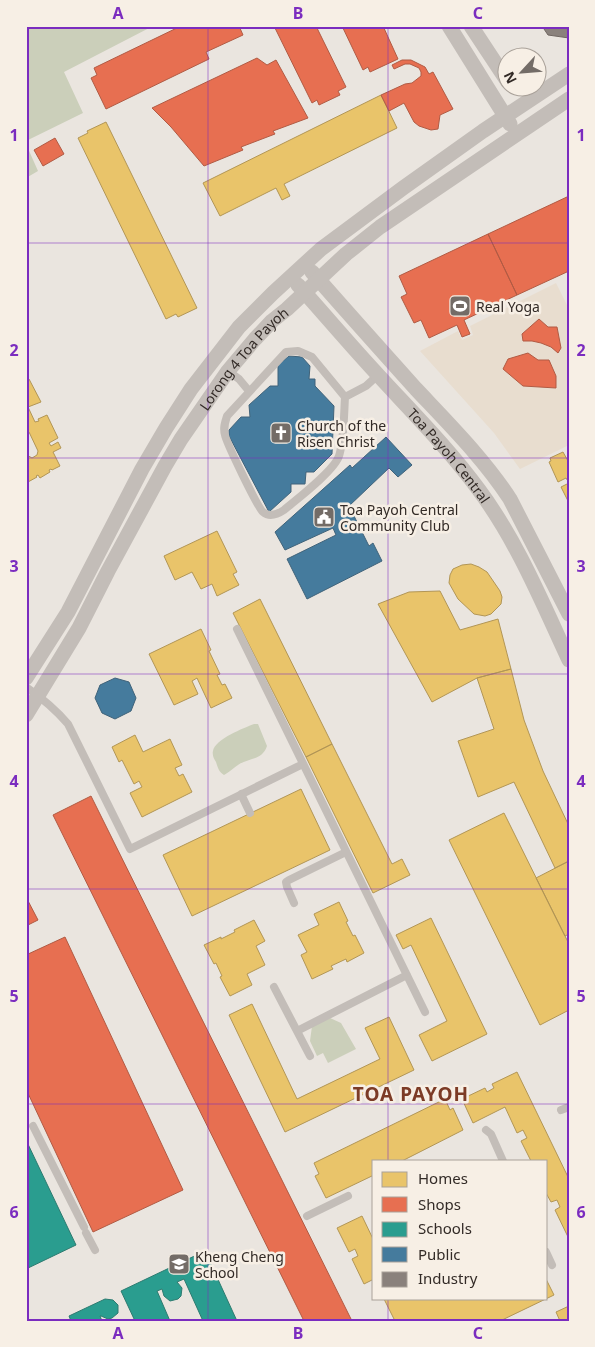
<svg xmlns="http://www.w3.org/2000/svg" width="595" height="1347" font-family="'Noto Sans',sans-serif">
  <rect width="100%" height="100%" fill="#eae5df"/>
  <!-- green -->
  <path fill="#cbcfba" d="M26 26H153L64 72 83 113 26 141Z
    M26 144 38 171 26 178Z
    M254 724H258L267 746C262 761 249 757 238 765 233 768 230 772 224 775 219 772 218 768 216 762 214 759 212 755 213 751 215 739 244 728 254 724Z
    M330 1018 341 1023 356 1049 328 1063 323 1053 317 1056 310 1041 312 1026Z"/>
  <!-- plaza -->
  <path fill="#e8ddcf" d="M556 283 569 309V445L520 469 494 433 420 351 458 331 462 340 473 335 470 326Z"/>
  <!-- homes -->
  <path fill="#e9c46a" stroke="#b29656" d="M381 95 397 128 284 184 290 196 282 200 276 188 220 216 203 183Z
    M106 122 197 308 178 317 176 314 166 319 78 138 88 133 87 131Z
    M29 379 41 402 28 407 35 422 39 421 38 419 47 415 58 438 49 443 51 446 58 442 61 448 53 452 60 466 52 470 51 469 49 470 50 472 40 478 38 475 36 476 37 477 28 482 26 478V453L27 455 32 458 37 455 38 451 29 432 26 430V380Z
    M563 452 568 461H569V503L561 487 569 483 566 478 558 482 549 462 551 461 550 458Z
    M217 531 237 572 233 574 239 585 217 596 212 584 201 589 192 572 175 580 164 556Z
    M471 564 479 567 487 572 500 591 502 597 501 604 491 614 485 616 474 614 458 599 449 583 450 575 453 569 462 565Z
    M440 591 460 630 498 619 511 669 477 678 432 702 378 604 409 592Z
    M260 599 332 744 306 757 233 613Z
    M201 629 211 650 209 651 220 674 217 675 222 685 225 684 232 698 211 708 197 678 192 681 198 694 174 705 149 654Z
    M511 669 524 720 543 771 569 826V861L555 868 514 782 478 797 458 741 494 729 477 678Z
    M135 735 143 752 170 739 182 765 175 768 179 776 183 774 192 792 142 817 130 793 142 787 139 781 134 784 122 760 119 762 112 747Z
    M332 744 392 864 402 859 410 875 373 893 306 757Z
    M301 789 330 850 192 916 163 855Z
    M504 813 569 944V1010L540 1025 449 840Z
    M105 832 158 937 126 953 103 907 107 905 100 892 97 894 74 848Z
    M569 861V934L565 936 536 878Z
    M339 902 348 921 346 922 353 936 355 935 364 953 347 962 346 959 331 966 333 969 312 979 301 955 307 952 298 935 319 925 314 914Z
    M431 918 487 1034 432 1061 419 1035 447 1021 411 945 403 949 396 935Z
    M254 920 265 941 256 946 265 965 247 974 252 985 230 996 220 977 222 976 216 963 214 964 204 945 221 937V939L235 932 234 930Z
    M252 1004 297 1099 380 1059 365 1028 389 1017 414 1070 285 1132 229 1015Z
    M210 1047 263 1152 231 1168 208 1122 212 1120 205 1107 202 1109 179 1062Z
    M517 1072 569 1179V1239L555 1210 560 1207 557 1200 551 1202 546 1193V1161H531L521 1141 527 1138 523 1130 517 1133 505 1107 473 1123 462 1099 485 1088 487 1092 494 1088 492 1084Z
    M445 1099 450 1110 453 1108 463 1130 402 1161H374V1175L326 1198 315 1176 319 1174 314 1163Z
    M362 1216 374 1241V1279L364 1284 352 1259 358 1256 355 1249 349 1252 337 1228Z
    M319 1263 348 1321H309L288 1278Z
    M546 1279 554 1295 500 1321H395L384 1299 546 1298Z
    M569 1306V1321H560L556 1312Z"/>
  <!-- shops -->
  <path fill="#e76f51" stroke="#b15b44" d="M181 26H189L190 28 194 26H239L243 35 206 52 209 59 106 109 91 78 97 75 94 68Z
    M274 26H316L346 87 338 91 340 95 319 105 317 100 312 103Z
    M342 26H383L398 59 370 72 368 67 363 70Z
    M257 58 267 65 276 60 308 118 273 131 275 134 241 147 243 150 204 166 171 127 152 108Z
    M402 60H411L425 67 429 74 433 72 453 109 440 115 438 129 431 130 419 126 414 122 404 103 389 111 381 95 405 84 412 83 421 76V72L419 68 410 64H405L394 69 392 65Z
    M55 138 64 154 43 166 34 150Z
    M569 196V271L517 295 488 234Z
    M488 234 517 295 464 320 470 334 462 337 457 325 429 338 421 320 414 323 401 297 407 294 399 276Z
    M539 319 548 327H557L561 348 558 353 551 347 541 343 532 341H523L522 334Z
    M528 353 538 360H549L556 376V388L523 386 503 369 508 359Z
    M91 796 352 1321H304L53 815Z
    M26 897 38 920 26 926Z
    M65 937 183 1190 93 1232 26 1089V955Z"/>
  <!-- schools -->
  <path fill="#2a9d8f" stroke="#2d7b70" d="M26 1140 76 1245 26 1269Z
    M205 1251 237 1321H203L184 1279 177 1282 182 1288 181 1296 178 1299 170 1301 164 1296 162 1289 157 1291 170 1321H135L121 1291Z
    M105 1299 113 1300 118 1305V1313L112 1318 108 1319 101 1316H100L102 1321H71L69 1316Z"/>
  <!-- public -->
  <path fill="#457b9d" stroke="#40637a" d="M289 356 302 357 310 366 309 379H315V386L334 406 332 454 314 472H306L305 484H291V492L269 512 229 436V430L241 417H250L249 405 270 386H278V365Z
    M386 437 412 465 398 477 389 468 349 506 369 546 373 543 382 561 307 599 287 559 336 535 333 528 285 550 275 532 350 465 352 468Z
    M115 678 129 682 136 698 131 711 115 719 102 713 95 698 100 685Z"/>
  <!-- industry -->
  <path fill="#8a817c" stroke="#706762" d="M542 26H569V38L548 35Z"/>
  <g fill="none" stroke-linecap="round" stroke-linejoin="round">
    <!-- service -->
    <path stroke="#c3bdb8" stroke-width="8" d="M298 351 312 357 345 397C344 413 344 441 339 456 334 471 297 499 284 510 278 514 270 518 263 512 258 508 226 442 225 435 223 428 225 422 227 416L286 352Z
      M228 371 239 379 249 391
      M345 397 366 386 378 375
      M237 629 425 1012
      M26 687C42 698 56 710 68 724L130 849 303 764
      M241 794 250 813
      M294 903 287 887 286 882 289 880 346 852
      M274 987 310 1056
      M297 1031 407 975
      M561 1110 569 1107
      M33 1126 84 1227
      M486 1130 491 1134 503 1161
      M307 1216 348 1196
      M86 1233 95 1250
      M546 1252 552 1265"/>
    <!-- minor -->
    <g stroke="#c3bdb8" stroke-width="15">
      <path d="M449 26 510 124"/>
      <path d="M471 26 508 82"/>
      <path d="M312 272C346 311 381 350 416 389 449 424 484 459 510 499L569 614"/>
      <path id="s1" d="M298 285C325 315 351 346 379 376 413 413 449 449 479 490 517 541 542 602 569 660"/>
      <path d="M26 678 68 612 142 469 166 428 191 389 239 327 273 293 321 249 403 188 483 131 569 74"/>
      <path id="s2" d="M26 715 79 628 108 571 165 466 181 439 228 371 255 339 272 321 287 309 346 254 380 227 569 99"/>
    </g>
  </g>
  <!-- grid -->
  <path fill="none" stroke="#7b2cbf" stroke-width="1" stroke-opacity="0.55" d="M208 26V1321M388 26V1161M26 243H569M26 458H569M26 674H569M26 889H569M26 1104H569M388 1298V1321"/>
  <!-- icons -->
  <defs>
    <g id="stadium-square" transform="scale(1.125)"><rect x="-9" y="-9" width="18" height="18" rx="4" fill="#736c67" stroke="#f7efe5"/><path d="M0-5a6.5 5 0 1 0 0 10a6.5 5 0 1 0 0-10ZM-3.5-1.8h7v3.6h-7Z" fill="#fff"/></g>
    <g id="church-square" transform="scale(1.125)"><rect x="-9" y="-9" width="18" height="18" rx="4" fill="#736c67" stroke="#f7efe5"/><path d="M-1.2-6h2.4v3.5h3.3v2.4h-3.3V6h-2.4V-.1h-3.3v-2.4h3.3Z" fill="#fff"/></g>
    <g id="civic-square" transform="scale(1.125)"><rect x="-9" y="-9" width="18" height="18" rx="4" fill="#736c67" stroke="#f7efe5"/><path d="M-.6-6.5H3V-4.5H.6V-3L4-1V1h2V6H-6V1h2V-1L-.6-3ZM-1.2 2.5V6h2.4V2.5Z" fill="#fff"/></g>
    <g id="school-square" transform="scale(1.125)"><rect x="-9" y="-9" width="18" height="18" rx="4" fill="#736c67" stroke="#f7efe5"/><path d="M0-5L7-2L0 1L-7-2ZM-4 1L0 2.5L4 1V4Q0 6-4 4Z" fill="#fff"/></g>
  </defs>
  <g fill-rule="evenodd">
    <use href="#stadium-square" x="460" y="306"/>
    <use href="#church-square" x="281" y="433"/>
    <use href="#civic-square" x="324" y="517"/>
    <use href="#school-square" x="179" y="1264"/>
  </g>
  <g text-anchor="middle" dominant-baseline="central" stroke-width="5" stroke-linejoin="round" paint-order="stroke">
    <!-- poi labels -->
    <g font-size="14" fill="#332b27" stroke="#f7efe5" text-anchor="start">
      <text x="476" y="306">Real Yoga</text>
      <text x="297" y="425">Church of the<tspan x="297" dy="16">Risen Christ</tspan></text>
      <text x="340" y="509">Toa Payoh Central<tspan x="340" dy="16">Community Club</tspan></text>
      <text x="195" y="1256">Kheng Cheng<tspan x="195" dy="16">School</tspan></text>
    </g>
    <!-- street labels -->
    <g font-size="14" fill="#332b27" stroke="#f7efe5">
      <text stroke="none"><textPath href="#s2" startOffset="419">Lorong 4 Toa Payoh</textPath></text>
      <text stroke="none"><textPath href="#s1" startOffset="228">Toa Payoh Central</textPath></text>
    </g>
    <!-- district labels -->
    <g font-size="19" font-weight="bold" letter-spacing="1" fill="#7c3b26" stroke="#f7efe5">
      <text x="411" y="1094">TOA PAYOH</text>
    </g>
  </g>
  <!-- border -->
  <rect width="595" height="1347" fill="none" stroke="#f7efe5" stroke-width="55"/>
  <!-- legend -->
  <rect x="372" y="1160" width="175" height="140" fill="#f7efe5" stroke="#a9a199"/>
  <rect x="382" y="1172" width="25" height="15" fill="#e9c46a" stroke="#a9a199"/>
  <text x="418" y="1184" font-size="15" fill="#332b27">Homes</text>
  <rect x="382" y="1197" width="25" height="15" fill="#e76f51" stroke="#a9a199"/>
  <text x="418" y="1210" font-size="15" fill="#332b27">Shops</text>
  <rect x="382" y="1222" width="25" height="15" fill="#2a9d8f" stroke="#a9a199"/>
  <text x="418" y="1234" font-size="15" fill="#332b27">Schools</text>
  <rect x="382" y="1247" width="25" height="15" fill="#457b9d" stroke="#a9a199"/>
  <text x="418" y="1260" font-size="15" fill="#332b27">Public</text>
  <rect x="382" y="1272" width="25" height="15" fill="#8a817c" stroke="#a9a199"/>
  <text x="418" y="1284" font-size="15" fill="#332b27">Industry</text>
  <!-- north arrow -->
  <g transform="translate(522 72) rotate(244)"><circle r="24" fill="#f7efe5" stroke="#a9a199"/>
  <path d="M0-4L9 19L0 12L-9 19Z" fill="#736c67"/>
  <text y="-8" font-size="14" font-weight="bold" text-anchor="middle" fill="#332b27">N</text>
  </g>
  <rect x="28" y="28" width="540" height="1292" fill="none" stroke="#7b2cbf" stroke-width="2"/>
  <g font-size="16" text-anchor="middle" font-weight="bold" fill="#7b2cbf">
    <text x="118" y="19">A</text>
    <text x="298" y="19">B</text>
    <text x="478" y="19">C</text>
    <text x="14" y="141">1</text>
    <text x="581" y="141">1</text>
    <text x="14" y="356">2</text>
    <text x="581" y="356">2</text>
    <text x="14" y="572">3</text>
    <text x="581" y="572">3</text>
    <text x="14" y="787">4</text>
    <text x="581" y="787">4</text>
    <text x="14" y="1002">5</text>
    <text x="581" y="1002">5</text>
    <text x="14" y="1218">6</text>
    <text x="581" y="1218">6</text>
    <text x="118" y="1339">A</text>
    <text x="298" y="1339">B</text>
    <text x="478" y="1339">C</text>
  </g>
</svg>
